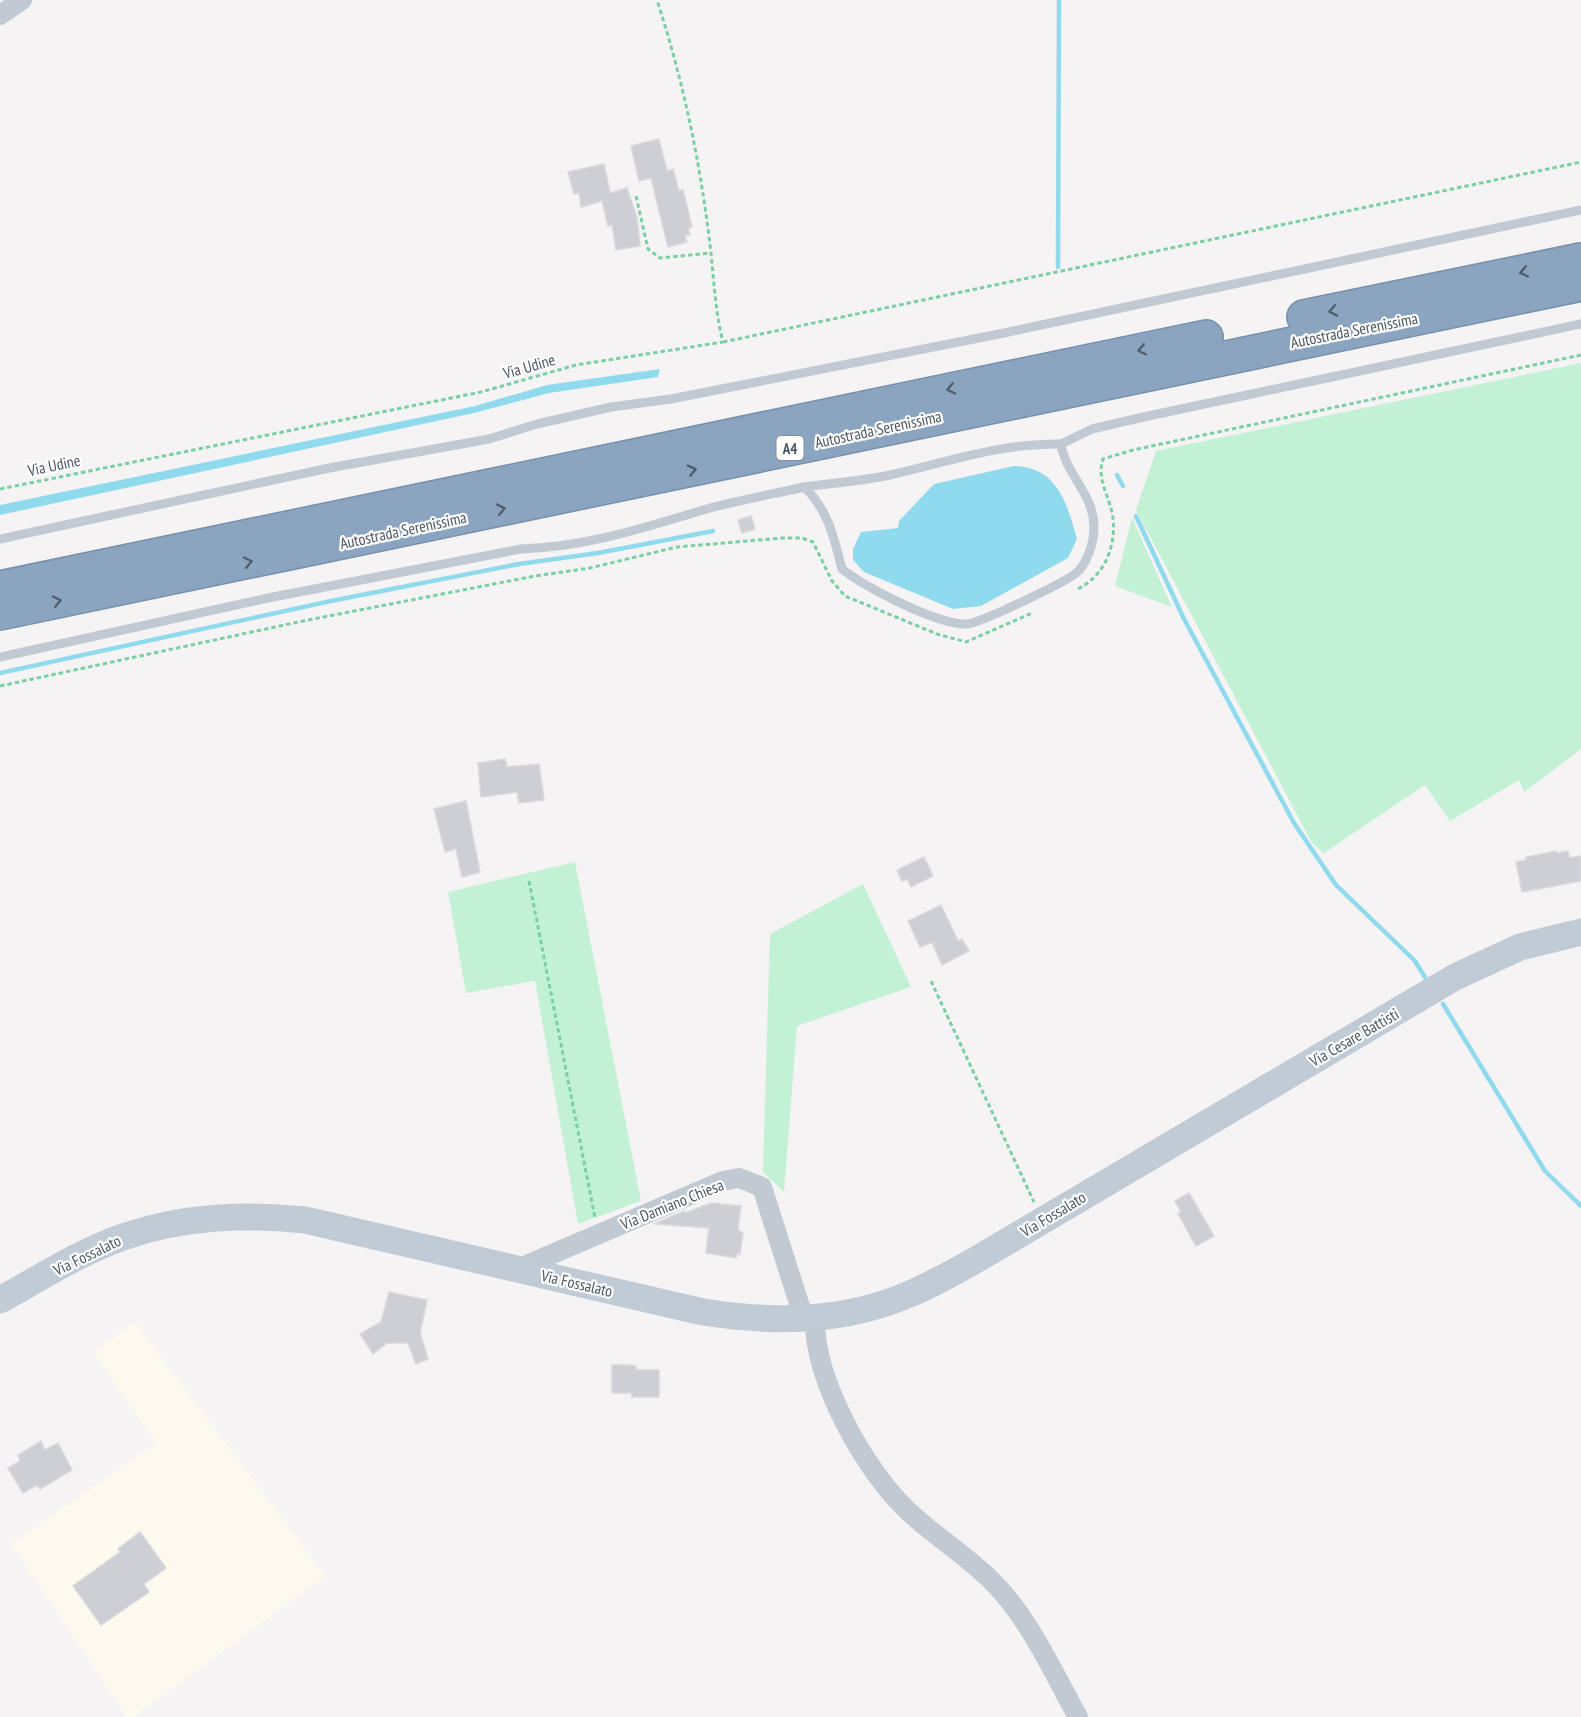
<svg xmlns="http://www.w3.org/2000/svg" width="1581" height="1717" font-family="'PT Sans Narrow',sans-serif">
  <rect width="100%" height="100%" fill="#f5f3f3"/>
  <!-- commercial -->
  <path fill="#fdf9ef" d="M135 1322 326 1576 134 1717H127L11 1544 156 1443 93 1352Z"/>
  <!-- green -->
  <path fill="#c3f1d5" d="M1581 363V749L1524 792 1519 780 1450 821 1425 785 1324 853 1312 843 1136 510 1156 451Z
    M1132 518 1172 607 1115 586Z
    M575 862 641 1201 578 1224 535 981 466 993 448 892Z
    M863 884 911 987 797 1026 784 1192 763 1172 770 934Z"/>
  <!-- water -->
  <path fill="#90daee" d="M660 369 658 377 549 393 474 413 0 515V505L475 406 547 385Z
    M1014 466C1057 467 1067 503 1077 539L1068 558 981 606 953 609 864 572 853 560V549L861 532 898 528 899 521 934 484Z"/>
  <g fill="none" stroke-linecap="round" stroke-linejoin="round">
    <!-- stream -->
    <path stroke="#90daee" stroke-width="4.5" d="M1058 267 1059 0
      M1117 475 1123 486
      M1136 516 1184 619 1294 823 1336 885 1415 961 1426 979
      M0 673 331 601 519 564 598 553 713 531
      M1443 1004 1545 1171 1581 1206"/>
  </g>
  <!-- building -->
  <path fill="#cdcfd5" stroke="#d7d9de" stroke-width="1.5" d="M659 139 667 171 673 169 679 191 683 190 692 227 688 228 690 235H685L687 242 668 247 651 178 639 181 631 146Z
    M604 164 610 193 627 188 637 218 640 246 616 250 612 225 608 226 602 201 581 207 579 193 574 194 568 172Z
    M751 516 755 529 742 533 738 520Z
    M505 759 507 767 539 764 544 800 519 803 517 792 481 797 478 763Z
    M466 801 480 872 462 877 456 849 445 852 434 809Z
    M1556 851 1557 853 1568 851 1569 858 1581 856V881L1522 892 1516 862 1526 860V857Z
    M924 857 933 876 911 887 907 879 902 881 897 870Z
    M941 905 958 941 962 939 969 951 942 965 932 942 920 947 908 921Z
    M1189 1193 1214 1236 1196 1246 1178 1214 1181 1212 1175 1201Z
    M711 1203 741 1206 738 1230 743 1233 740 1254 737 1253 736 1258 706 1253 709 1228 654 1224 684 1211 685 1213Z
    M389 1292 427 1300 420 1333 428 1359 416 1364 408 1343H387L373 1354 360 1334 381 1322Z
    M612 1365H629L636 1366V1370H659V1397H632V1393H612Z
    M41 1441 45 1450 58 1443 72 1470 40 1489 37 1485 23 1493 8 1468 20 1461 18 1455Z
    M140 1532 166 1568 144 1584 149 1592 101 1625 73 1586 120 1552 118 1549Z"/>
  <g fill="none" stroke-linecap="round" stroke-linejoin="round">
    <!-- highway casing -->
    <g stroke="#7690ad" stroke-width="36">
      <path id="highway" d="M1304 317 1581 260
        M0 588 1206 337
        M0 613C527 504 1053 391 1581 284"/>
    </g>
    <!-- path -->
    <path stroke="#7ad0a6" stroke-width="3" stroke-dasharray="4.5 3" stroke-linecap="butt" d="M636 196 648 249 660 258 711 253
      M723 342 1581 162
      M0 489 481 392 576 365 723 342C714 307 714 273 709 237 699 156 682 77 657 0
      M1078 589C1105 575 1116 547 1113 518 1110 496 1096 480 1103 459L1133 450 1581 355
      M0 686 303 621 535 576 590 568 677 547 782 538H802L813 542 832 581 845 596 937 634 966 642 1032 613
      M529 881 595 1218
      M931 981 1034 1202"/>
    <!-- lane -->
    <path stroke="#c1cad2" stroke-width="9" d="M804 487C833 483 862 481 890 475 948 462 1001 443 1061 444
      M0 539 329 468 489 439 537 424 611 407 671 399 1004 333 1581 210
      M0 657 268 598 521 549C588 547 645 527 710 508 741 500 773 494 804 487 828 509 834 538 842 569 865 587 937 625 967 624 981 623 1063 583 1075 574 1087 565 1094 542 1094 528 1095 495 1065 474 1061 444L1092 429 1139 418 1581 324"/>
    <!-- street -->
    <path stroke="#c1cad2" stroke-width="20" d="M0 15 22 0
      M527 1272 529 1264 723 1181 739 1178 762 1187 804 1319
      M815 1319C814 1380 865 1471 909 1512 936 1537 967 1556 993 1582 1030 1620 1053 1672 1078 1717"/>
    <!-- secondary -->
    <path stroke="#c1cbd6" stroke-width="27" d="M0 1300C40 1278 80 1252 123 1237 183 1216 243 1214 305 1220L703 1312C774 1323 844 1323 912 1293 933 1284 954 1272 974 1261L1455 977 1520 947 1581 932"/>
    <!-- highway -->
    <use href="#highway" stroke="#8ba5c1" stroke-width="33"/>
  </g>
  <!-- one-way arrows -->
  <defs><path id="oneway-chevron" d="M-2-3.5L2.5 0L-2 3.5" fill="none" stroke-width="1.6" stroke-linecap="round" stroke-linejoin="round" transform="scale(1.5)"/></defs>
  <g stroke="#505e6b">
    <use href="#oneway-chevron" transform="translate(1524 272) rotate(168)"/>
    <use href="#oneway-chevron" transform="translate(1333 311) rotate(168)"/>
    <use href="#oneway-chevron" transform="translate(1142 350) rotate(168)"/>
    <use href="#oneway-chevron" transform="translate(951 389) rotate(168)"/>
    <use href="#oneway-chevron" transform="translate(692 470) rotate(-13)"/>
    <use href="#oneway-chevron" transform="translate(501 509) rotate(-12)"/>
    <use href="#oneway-chevron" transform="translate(248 562) rotate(-12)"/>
    <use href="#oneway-chevron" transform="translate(57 601) rotate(-12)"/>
  </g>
  <g text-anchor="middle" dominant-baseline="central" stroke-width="4.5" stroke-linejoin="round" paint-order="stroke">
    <!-- shield labels -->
    <rect fill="#fff" stroke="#808990" stroke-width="1.5" x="776.5" y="436" width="27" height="24" rx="4.5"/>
    <g font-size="15" font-weight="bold" fill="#4a5661">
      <text x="790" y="448">A4</text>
    </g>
    <!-- street labels -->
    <g font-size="16" fill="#4a5661" stroke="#fff">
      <text transform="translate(1354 330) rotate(-11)">Autostrada Serenissima</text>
      <text transform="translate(529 366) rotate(-16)">Via Udine</text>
      <text transform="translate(878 429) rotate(-12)">Autostrada Serenissima</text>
      <text transform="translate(54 465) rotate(-12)">Via Udine</text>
      <text transform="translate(403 530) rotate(-12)">Autostrada Serenissima</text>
      <text transform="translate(1354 1037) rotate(-30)">Via Cesare Battisti</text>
      <text transform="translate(672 1204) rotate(-22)">Via Damiano Chiesa</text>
      <text transform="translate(1053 1214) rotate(-31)">Via Fossalato</text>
      <text transform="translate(87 1255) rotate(-26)">Via Fossalato</text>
      <text transform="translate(577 1283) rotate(13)">Via Fossalato</text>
    </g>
  </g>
</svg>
